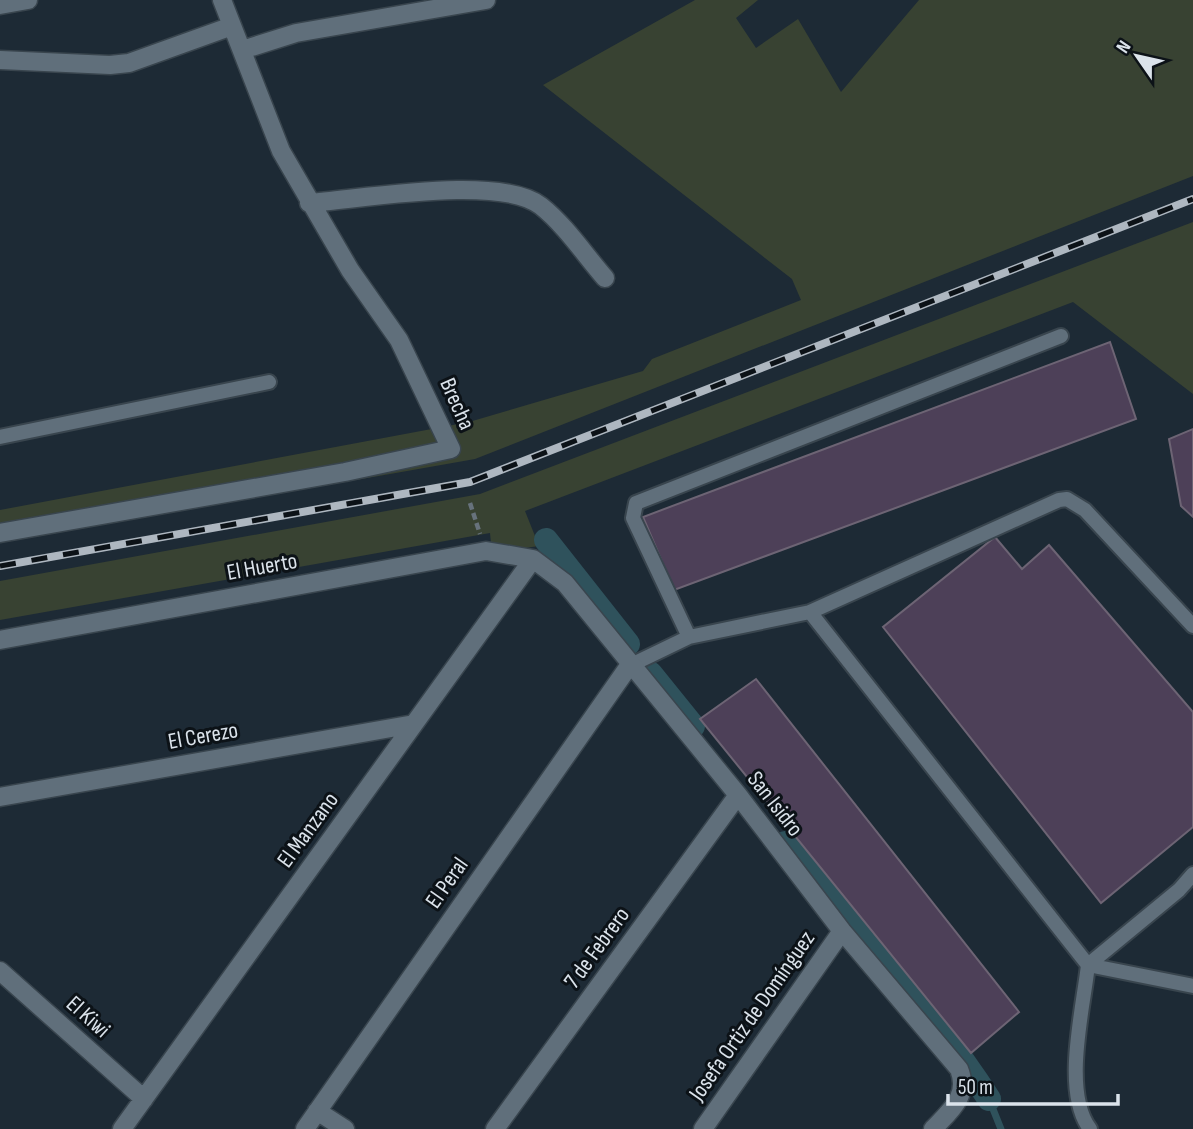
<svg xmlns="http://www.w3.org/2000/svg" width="1193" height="1129" font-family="'Sofia Sans Condensed',sans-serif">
  <rect width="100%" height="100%" fill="#1d2a35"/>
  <!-- green -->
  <path fill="#384232" d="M695 0H758L736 18 756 48 798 19 841 92 919 0H1193V176L475 459 0 543V510L469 422 643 371 652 359 801 300 792 279 543 85Z
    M1193 222V394L1073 302 525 511 539 546 492 553 490 533 0 620V581L480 494Z"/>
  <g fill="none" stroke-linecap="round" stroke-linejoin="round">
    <!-- stream -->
    <path stroke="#2f525c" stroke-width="7" d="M989 1099 1001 1129"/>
    <!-- canal -->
    <path stroke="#2f525c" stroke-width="24" d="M546 540 628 644
      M651 674 693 726
      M785 843C853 929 930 1007 989 1099"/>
  </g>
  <!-- building -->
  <path fill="#4d4058" stroke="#6d6474" stroke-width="2" d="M1110 342 1136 419 674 590 643 517Z
    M1193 429V517L1181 506 1169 439Z
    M995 537 1022 569 1049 545 1193 712V827L1101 903 883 627Z
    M756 679 1019 1012 971 1053 700 719Z"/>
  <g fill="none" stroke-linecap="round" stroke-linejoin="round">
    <!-- lane casing -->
    <g stroke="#39454e" stroke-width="18">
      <path id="lane" d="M0 437 269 382
        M810 612 1059 500 1067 499 1085 510 1193 626
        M689 637 633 518 636 503 1061 336
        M629 666 689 637 810 612 1088 965 1193 986
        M1090 1129C1062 1092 1083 1010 1088 965L1179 890 1193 874"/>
    </g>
    <!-- street casing -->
    <g stroke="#39454e" stroke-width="21">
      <path id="street" d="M0 5 28 0
        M242 50 296 33 486 0
        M0 60 110 65 129 63 232 26
        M309 203C363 199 500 174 541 206 565 225 585 255 605 278
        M0 533 345 472 451 449 399 340 350 270 281 151 222 0
        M0 640 486 551 533 559 565 583 738 795 842 931 959 1069C970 1096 950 1111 933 1129
        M0 797 414 724
        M0 971 144 1099
        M317 1111 345 1129
        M122 1129 533 559
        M305 1129 629 666
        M495 1129 738 795
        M703 1129 842 931"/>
    </g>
    <!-- path -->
    <path stroke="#67727c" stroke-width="4.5" stroke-dasharray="7 3.5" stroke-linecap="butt" d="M470 503 480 534"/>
    <!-- lane -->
    <use href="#lane" stroke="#606f7b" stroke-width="14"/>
    <!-- street -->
    <use href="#street" stroke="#606f7b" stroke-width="18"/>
    <!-- rail casing -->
    <g stroke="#aeb7c0" stroke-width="8">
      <path id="rail" d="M0 566 470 482 1193 199"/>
    </g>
    <!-- rail -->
    <use href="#rail" stroke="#0c1217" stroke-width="5" stroke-dasharray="16" stroke-linecap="butt"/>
  </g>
  <g text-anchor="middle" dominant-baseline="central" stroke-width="6" stroke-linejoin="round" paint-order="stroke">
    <!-- street labels -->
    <g font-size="23" fill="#dbe3eb" stroke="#0c1217">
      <text transform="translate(457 404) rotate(66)">Brecha</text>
      <text transform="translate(262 567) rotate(-10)">El Huerto</text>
      <text transform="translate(203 736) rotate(-10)">El Cerezo</text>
      <text transform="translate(775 804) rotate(52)">San Isidro</text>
      <text transform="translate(308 830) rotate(-54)">El Manzano</text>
      <text transform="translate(447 883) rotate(-55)">El Peral</text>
      <text transform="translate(597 948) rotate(-54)">7 de Febrero</text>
      <text transform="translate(752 1016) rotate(-55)">Josefa Ortiz de Domínguez</text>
      <text transform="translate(88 1017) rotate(42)">El Kiwi</text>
    </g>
  </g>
  <!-- north arrow -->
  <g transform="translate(1137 56) rotate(304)" stroke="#0c1217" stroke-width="5" paint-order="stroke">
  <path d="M0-5L12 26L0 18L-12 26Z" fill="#dbe3eb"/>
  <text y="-10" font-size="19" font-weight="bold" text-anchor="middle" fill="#dbe3eb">N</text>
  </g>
  <!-- scale -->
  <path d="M948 1094v10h170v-10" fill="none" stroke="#dbe3eb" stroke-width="3.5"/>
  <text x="958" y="1094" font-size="21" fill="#dbe3eb" stroke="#0c1217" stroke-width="5" paint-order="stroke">50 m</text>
</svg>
